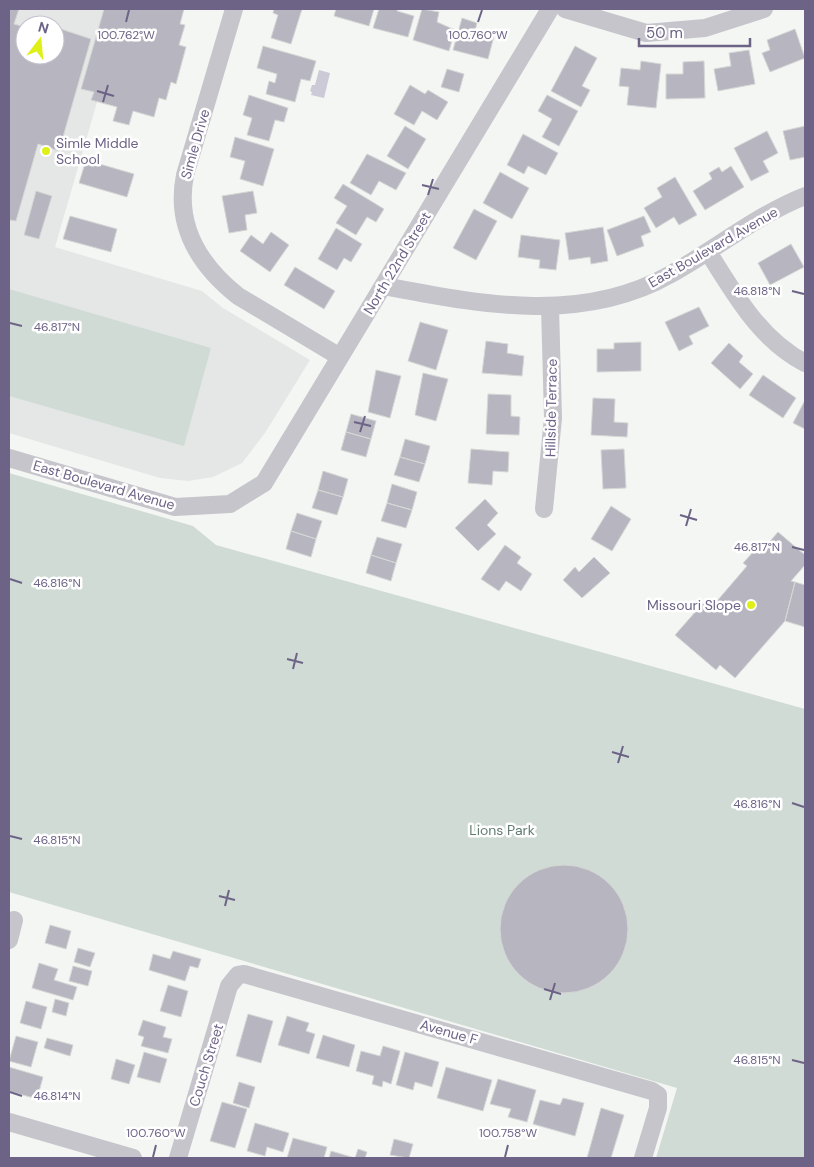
<svg xmlns="http://www.w3.org/2000/svg" width="814" height="1167" font-family="'DM Sans',sans-serif">
  <rect width="100%" height="100%" fill="#f3f6f2"/>
  <!-- built -->
  <path fill="#e4e7e6" fill-rule="evenodd" d="M9 9H124L55 247 202 291 223 308 310 360 265 433 242 463 213 477 188 481 160 478 9 433ZM25 25H55V55H25Z"/>
  <!-- green -->
  <path fill="#d1dbd6" d="M9 289 211 348 184 446 9 396Z
    M9 473 193 526 216 545 805 709V1158H656L677 1088 9 892Z"/>
  <!-- water -->
  <path fill="#cbcad6" d="M319 70 330 73 324 98 311 95 312 92 310 91 312 85H315Z"/>
  <!-- building -->
  <path fill="#b7b5c0" stroke="#d5d7d5" d="M9 9H19L14 24 25 27V55H55V27L91 39 59 151 38 144 16 221 10 220 9 224Z
    M104 9H184L180 24 185 25 179 45 186 47 176 84 171 82 166 100 159 98 154 117 133 111 129 125 113 121 117 107 91 100 94 92 81 89Z
    M274 9H302L291 44 271 38 278 15 273 13Z
    M336 9H374L369 26 334 16Z
    M379 9H398L397 11 414 16 408 37 373 28Z
    M422 9 439 12 437 22 455 30 449 51 413 40Z
    M462 18 477 23 475 31 494 36 488 59 453 50Z
    M795 29 805 58 770 72 762 53 770 50 767 40Z
    M263 46 316 61 310 81 301 79 295 102 266 94 269 81 275 83 277 74 257 68Z
    M575 46 597 58 582 86 590 90 581 107 551 91Z
    M749 50 755 84 718 91 714 69 731 66 729 53Z
    M641 61 661 64 656 108 627 105 629 87 619 86 621 68 640 70Z
    M704 61 705 98 666 99V74H683V62Z
    M447 69 464 74 459 92 441 87Z
    M410 85 425 94 428 90 448 102 437 120 422 111 414 125 394 114Z
    M249 95 288 108 284 122 275 120 269 141 247 135 252 118 243 115Z
    M547 95 578 111 559 146 542 137 552 119 538 111Z
    M405 126 426 139 408 169 387 156Z
    M805 126V157L790 160 783 131Z
    M767 131 778 153 763 161 769 172 751 181 734 148Z
    M523 134 558 153 546 175 528 166 524 174 507 165Z
    M235 137 274 149 263 186 240 179 245 161 230 157Z
    M367 154 406 173 396 190 379 181 371 195 350 183Z
    M86 160 134 174 127 197 79 183Z
    M731 166 744 187 705 210 693 191 712 179 709 173 719 167 722 172Z
    M500 172 529 188 512 219 483 203Z
    M675 177 697 215 679 225 674 217 656 228 644 208 662 197 657 188Z
    M343 184 384 209 376 222 367 217 356 235 336 223 347 206 334 198Z
    M36 191 52 196 39 239 24 235Z
    M253 191 257 213 245 215 247 230 229 233 222 196Z
    M474 209 497 221 476 260 453 248Z
    M70 216 117 229 111 252 63 239Z
    M644 216 651 232 641 236 644 246 617 256 607 230Z
    M603 227 608 261 591 264 590 257 569 260 565 233Z
    M336 228 362 244 351 262 344 258 337 270 318 259Z
    M271 232 289 245 270 272 240 251 251 235 263 244Z
    M521 235 560 240 556 270 539 268 540 260 518 257Z
    M791 244 804 267 770 285 758 263Z
    M295 267 335 291 324 309 284 285Z
    M699 307 709 326 689 336 693 344 679 351 665 322Z
    M420 322 448 330 436 370 408 361Z
    M486 341 508 344 507 353 524 356 522 376 482 373Z
    M641 342V371L597 372V349H614V343Z
    M729 343 743 356 739 362 753 374 740 389 711 363Z
    M376 370 401 376 390 418 368 412Z
    M423 373 448 379 436 421 415 415Z
    M763 375 796 398 783 418 749 395Z
    M488 394 511 395V416L520 417 519 435 486 434Z
    M593 398 615 399 614 422 628 423 627 437 591 435Z
    M804 402 805 403V429L793 423Z
    M351 414 376 421 371 439 346 432Z
    M346 432 371 439 366 457 341 450Z
    M405 439 430 446 425 464 400 457Z
    M471 449 509 452 508 472 493 471 492 485 468 483Z
    M624 449 626 488 603 489 601 450Z
    M400 457 425 464 419 482 394 475Z
    M323 471 348 479 343 497 318 490Z
    M392 484 417 492 412 510 387 503Z
    M318 490 343 497 337 515 312 508Z
    M485 499 498 513 487 525 496 534 478 551 455 528Z
    M387 503 412 510 406 528 381 521Z
    M611 506 631 519 612 551 591 539Z
    M297 513 322 521 316 539 291 531Z
    M291 531 316 539 311 557 286 549Z
    M778 532 805 555V565L791 581 795 582 785 621 735 678 720 665 716 670 675 635 704 602 711 608 747 566 743 563 755 550 759 554Z
    M377 537 402 544 396 563 371 555Z
    M505 545 521 557 517 563 532 574 521 591 506 581 499 591 481 579Z
    M371 555 396 563 391 581 366 573Z
    M594 557 610 573 582 598 563 580 575 567 579 572Z
    M795 582 805 585V627L785 621Z
    M500 929a64 64 0 1 1 128 0a64 64 0 1 1-128 0Z
    M50 925 71 931 66 949 45 943Z
    M78 948 95 953 90 967 74 962Z
    M173 951 201 959 198 968 190 966 185 981 149 970 153 954 170 959Z
    M39 963 58 969 54 980 77 987 73 1000 32 988Z
    M73 966 92 971 88 986 69 981Z
    M168 985 188 991 181 1017 160 1011Z
    M55 999 69 1003 66 1016 52 1012Z
    M26 1001 47 1007 41 1029 20 1023Z
    M248 1014 273 1021 261 1063 236 1056Z
    M287 1016 309 1023 306 1031 315 1034 309 1054 278 1045Z
    M143 1020 166 1027 163 1037 172 1039 168 1053 141 1046 144 1037 138 1035Z
    M323 1035 355 1045 349 1067 316 1058Z
    M16 1036 38 1042 31 1067 9 1061Z
    M47 1038 73 1045 70 1056 44 1048Z
    M383 1046 400 1051 391 1084 383 1081 382 1087 372 1084 374 1076 356 1071 361 1051 380 1056Z
    M144 1052 167 1059 160 1083 137 1077Z
    M405 1052 439 1062 432 1087 415 1082 413 1090 396 1085Z
    M116 1059 135 1065 129 1084 111 1079Z
    M9 1067 43 1077 37 1099 9 1091Z
    M446 1067 492 1080 483 1111 437 1098Z
    M498 1079 536 1090 527 1122 508 1117 511 1109 490 1104Z
    M239 1082 255 1087 249 1108 233 1103Z
    M563 1098 584 1103 575 1136 533 1124 540 1100 560 1105Z
    M222 1102 247 1109 235 1148 210 1141Z
    M601 1108 624 1115 611 1158H587Z
    M255 1123 289 1133 283 1152 267 1147 265 1156 247 1151Z
    M293 1138 327 1147 324 1158H287Z
    M394 1139 413 1144 409 1158 390 1155Z
    M358 1149 367 1152 365 1158H329L331 1151 355 1158Z"/>
  <g fill="none" stroke-linecap="round" stroke-linejoin="round">
    <!-- street -->
    <path stroke="#c7c5cc" stroke-width="18" d="M234 9 185 175C175 225 199 265 238 296L340 357
      M565 9 646 33 705 28 764 9
      M708 252C735 294 759 339 805 363
      M384 286C480 304 581 325 671 274 716 249 757 215 805 196
      M9 458 175 507 230 504 264 483 550 9
      M544 509 553 418 550 307
      M9 940 14 920
      M9 1122 133 1158
      M178 1158 229 986 238 975 244 974 652 1091 658 1095V1108L643 1158"/>
  </g>
  <!-- ticks -->
  <path fill="none" stroke="#6d6386" stroke-width="2" d="M126 22 129 10M478 22 482 10M97 91 114 96M103 102 108 85M422 185 439 189M428 195 433 179M792 291 804 294M10 323 22 326M354 422 371 426M360 432 365 416M680 515 697 520M686 526 691 509M792 547 804 550M10 579 22 583M287 659 303 663M293 669 297 653M612 752 629 757M618 763 623 746M792 803 804 807M10 836 22 839M219 896 235 900M225 906 229 890M544 989 561 994M550 1000 555 983M792 1060 804 1063M10 1092 22 1096M153 1157 156 1145M505 1157 508 1145"/>
  <!-- markers -->
  <g fill="#dff019" stroke="#fff" stroke-width="2">
    <circle cx="46" cy="151" r="5"/>
    <circle cx="751" cy="605" r="5"/>
  </g>
  <g text-anchor="middle" dominant-baseline="central" stroke-width="5" stroke-linejoin="round" paint-order="stroke">
    <!-- poi labels -->
    <g font-size="14" fill="#6d6386" stroke="#fff" text-anchor="start">
      <text x="56" y="143">Simle Middle<tspan x="56" dy="16">School</tspan></text>
      <text x="741" y="605" text-anchor="end">Missouri Slope</text>
    </g>
    <!-- street labels -->
    <g font-size="14" fill="#6d6386" stroke="#fff">
      <text transform="translate(195 144) rotate(-74)">Simle Drive</text>
      <text transform="translate(713 247) rotate(-30)">East Boulevard Avenue</text>
      <text transform="translate(397 263) rotate(-59)">North 22nd Street</text>
      <text transform="translate(551 408) rotate(-89)">Hillside Terrace</text>
      <text transform="translate(104 485) rotate(16)">East Boulevard Avenue</text>
      <text transform="translate(449 1032) rotate(16)">Avenue F</text>
      <text transform="translate(206 1065) rotate(-73)">Couch Street</text>
    </g>
    <!-- park labels -->
    <g font-size="14" fill="#627c73" stroke="#fff">
      <text x="502" y="830">Lions Park</text>
    </g>
  </g>
  <g font-size="12" text-anchor="middle" fill="#6d6386" stroke="#fff" stroke-width="5" stroke-linejoin="round" paint-order="stroke">
    <text x="126" y="39">100.762°W</text>
    <text x="478" y="39">100.760°W</text>
    <text x="757" y="295">46.818°N</text>
    <text x="57" y="331">46.817°N</text>
    <text x="757" y="551">46.817°N</text>
    <text x="57" y="587">46.816°N</text>
    <text x="757" y="808">46.816°N</text>
    <text x="57" y="844">46.815°N</text>
    <text x="757" y="1064">46.815°N</text>
    <text x="57" y="1100">46.814°N</text>
    <text x="156" y="1137">100.760°W</text>
    <text x="508" y="1137">100.758°W</text>
  </g>
  <!-- border -->
  <rect width="814" height="1167" fill="none" stroke="#6d6386" stroke-width="20"/>
  <!-- north arrow -->
  <g transform="translate(40 40) rotate(16)"><circle r="24" fill="#ffffff" stroke="#c5c1cf"/>
  <path d="M0-4L9 19L0 12L-9 19Z" fill="#dff019"/>
  <text y="-8" font-size="14" font-weight="bold" text-anchor="middle" fill="#6d6386">N</text>
  </g>
  <!-- scale -->
  <path d="M639 38v8h111v-8" fill="none" stroke="#6d6386" stroke-width="2.5"/>
  <text x="646" y="38" font-size="15" fill="#6d6386" stroke="#ffffff" stroke-width="4" paint-order="stroke">50 m</text>
</svg>
